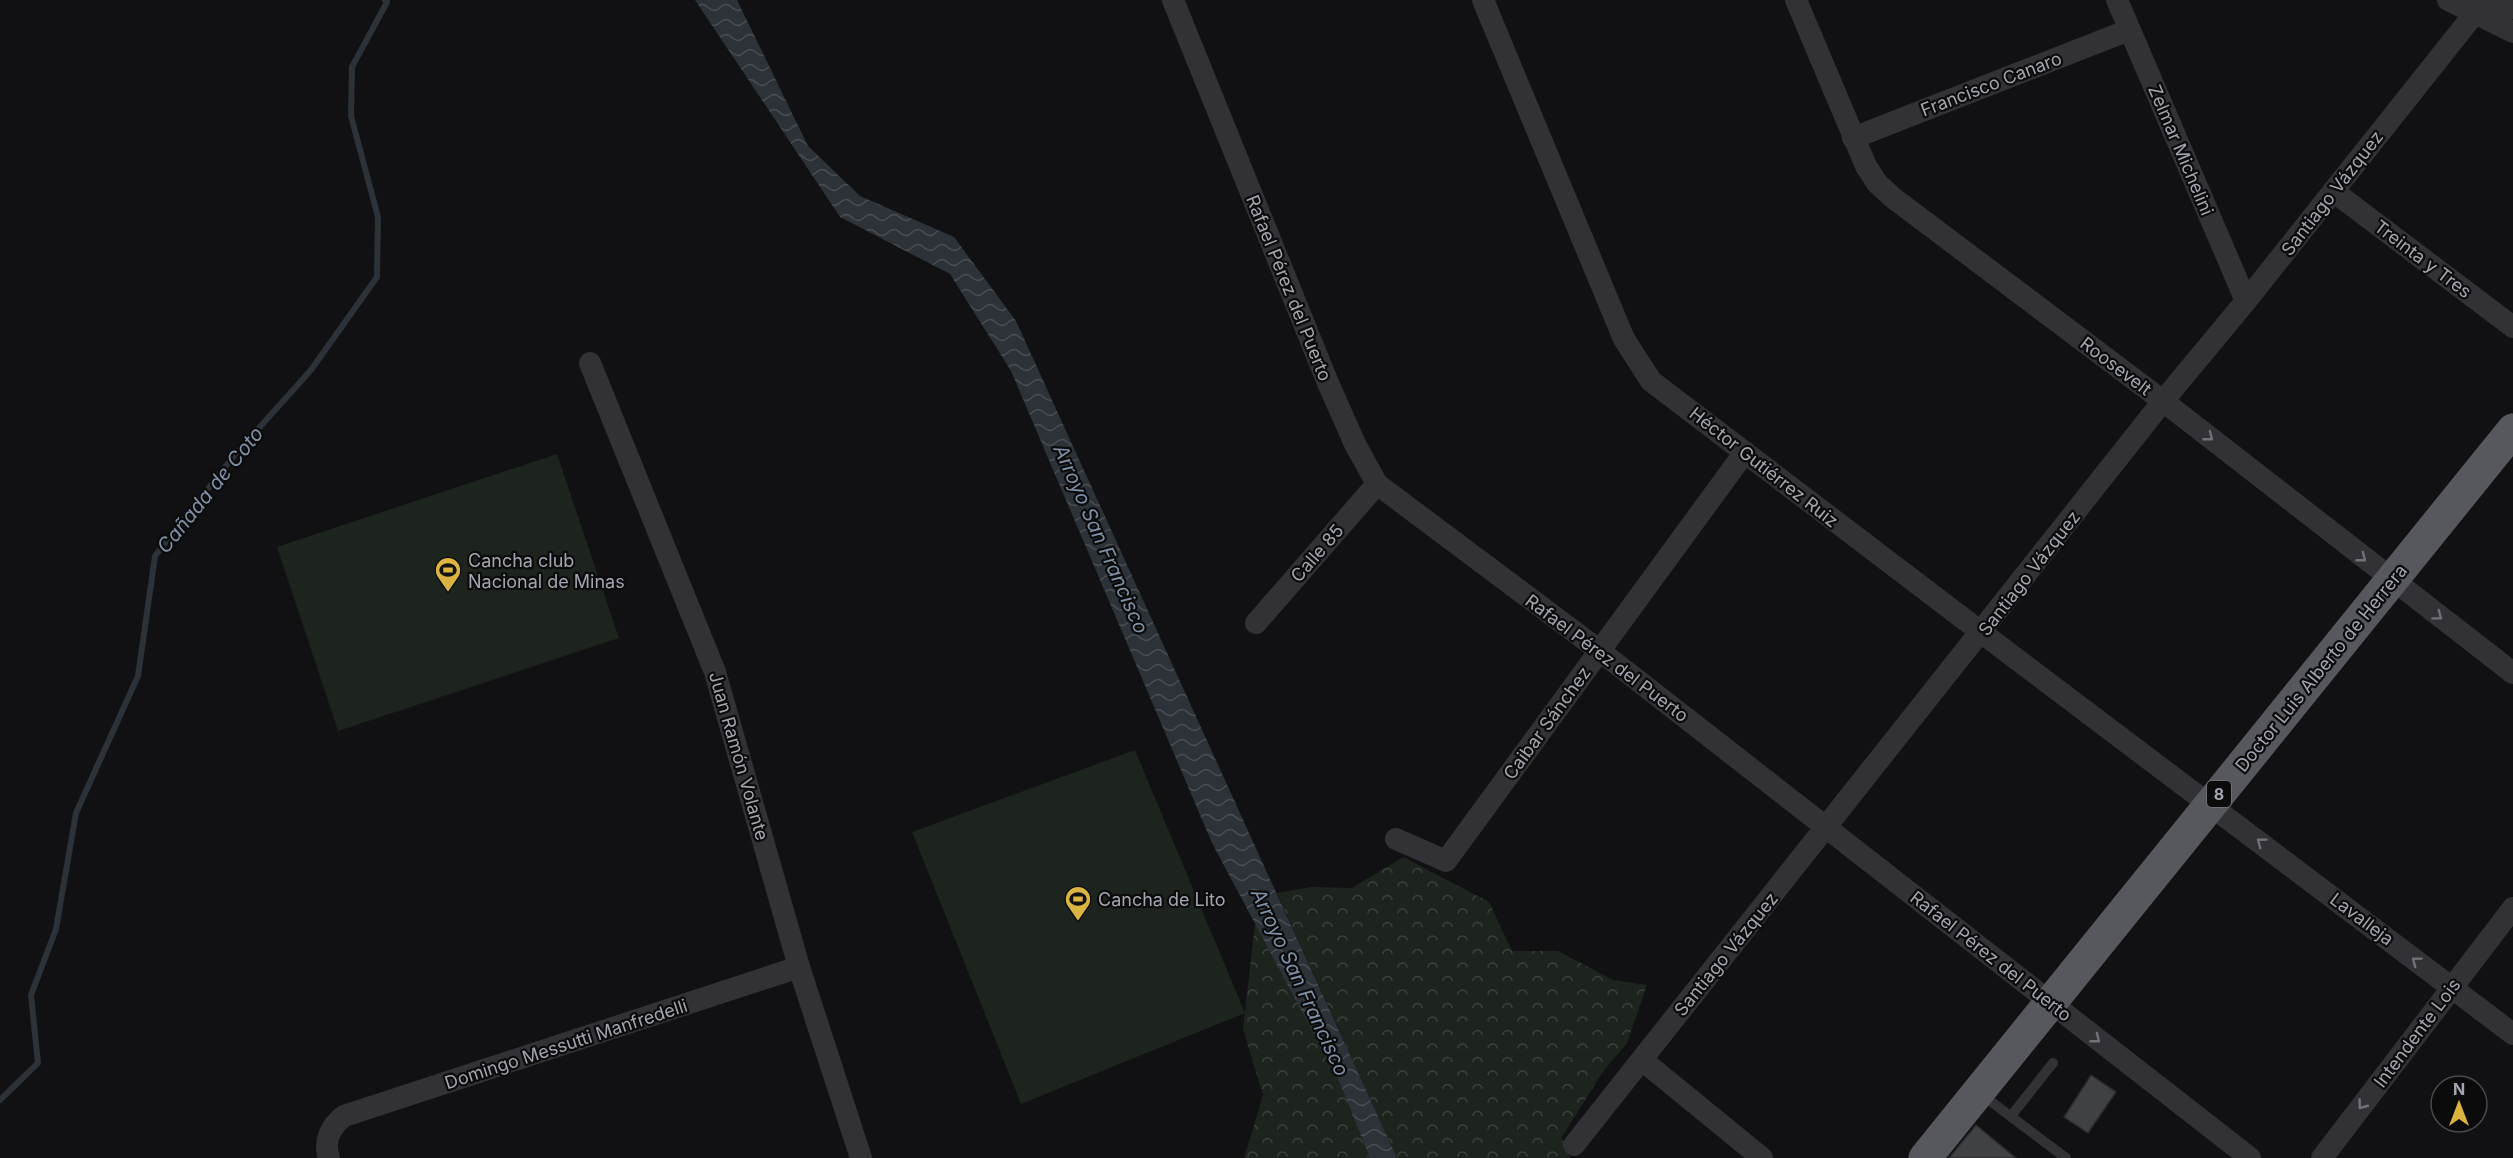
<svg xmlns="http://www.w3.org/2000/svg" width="2513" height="1158" font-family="Inter,sans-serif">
  <defs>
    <pattern id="forest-crowns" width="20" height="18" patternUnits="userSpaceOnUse" patternTransform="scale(1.5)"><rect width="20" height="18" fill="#1d241e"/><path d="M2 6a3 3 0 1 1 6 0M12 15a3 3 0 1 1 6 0" fill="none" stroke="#3b413c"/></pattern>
    <pattern id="water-waves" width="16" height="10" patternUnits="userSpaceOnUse" patternTransform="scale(1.5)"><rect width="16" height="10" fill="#2c3238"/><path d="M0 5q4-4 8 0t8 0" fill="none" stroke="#474d52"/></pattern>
  </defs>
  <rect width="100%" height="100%" fill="#111012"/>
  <!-- grass -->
  <path fill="#1d241e" d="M557 454 619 638 338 731 277 547Z
    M1135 750 1245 1013 1021 1104 912 832Z"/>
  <!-- forest -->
  <path fill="url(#forest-crowns)" d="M1403 857 1489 902 1512 951H1558L1613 980 1647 985 1627 1043 1602 1073 1562 1137 1570 1158H1397L1277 893 1311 887 1352 888Z
    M1255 923 1339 1081 1370 1158H1244L1263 1095 1243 1029Z"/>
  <!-- water -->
  <path fill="url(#water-waves)" d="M695 0H737L808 146 860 196 954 237 1016 321 1397 1158H1370L1339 1081 1212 843 1011 371 950 274 840 217Z"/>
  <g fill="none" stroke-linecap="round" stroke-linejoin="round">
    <!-- stream -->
    <path stroke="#2c3238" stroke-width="6" d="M0 1100 38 1063 31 995 56 929 76 813 138 676 155 556 233 457 311 370 377 277 378 217 351 116 352 67 387 2 385 0"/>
  </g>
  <!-- building -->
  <path fill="#404144" stroke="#2b2b2d" stroke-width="1.5" d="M2091 1075 2116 1092 2088 1133 2064 1117Z
    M1976 1125 2016 1158H1949Z"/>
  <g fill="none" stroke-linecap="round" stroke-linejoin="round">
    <!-- service -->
    <path stroke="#323236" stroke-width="10" d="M1981 1094 2066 1158
      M2011 1116 2053 1063"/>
    <!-- minor -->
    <path stroke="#323236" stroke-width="22" d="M1173 0 1328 383 1355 444 1377 484 1600 651 2250 1158
      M1483 0 1624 339 1651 381C1937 600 2226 817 2513 1034
      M1796 0 1866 166 1877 183 1892 197 2163 401 2513 673
      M2117 0 2246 301
      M2448 0 2513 32
      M2496 0 2513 8
      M1853 138 2129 30
      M2333 191 2513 327
      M590 363 715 672 799 967 861 1158
      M1256 623 1377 484
      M1396 839 1446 861 1745 452
      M1642 1060 1762 1158
      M1574 1145 2163 401 2246 301 2475 13 2481 0
      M329 1158C323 1141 331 1126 344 1116L799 967
      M2322 1158 2513 908"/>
    <!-- trunk -->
    <path stroke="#56585e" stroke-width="33" d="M1925 1158 2513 430"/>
  </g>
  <!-- one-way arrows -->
  <defs><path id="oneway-chevron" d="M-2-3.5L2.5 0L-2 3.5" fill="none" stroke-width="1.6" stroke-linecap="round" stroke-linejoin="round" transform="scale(1.5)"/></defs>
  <g stroke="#70727a">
    <use href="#oneway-chevron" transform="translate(2209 437) rotate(38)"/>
    <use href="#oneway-chevron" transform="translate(2362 558) rotate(38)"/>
    <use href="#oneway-chevron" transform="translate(2438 616) rotate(37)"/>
    <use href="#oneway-chevron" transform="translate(2261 842) rotate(-143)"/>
    <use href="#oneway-chevron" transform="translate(2416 961) rotate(-143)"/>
    <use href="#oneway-chevron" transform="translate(2096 1039) rotate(38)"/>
    <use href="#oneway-chevron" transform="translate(2362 1105) rotate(127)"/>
  </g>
  <!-- icons -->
  <defs>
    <g id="stadium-pin" transform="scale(1.35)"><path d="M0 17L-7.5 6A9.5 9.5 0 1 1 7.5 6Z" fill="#dab340" stroke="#0c0b0c"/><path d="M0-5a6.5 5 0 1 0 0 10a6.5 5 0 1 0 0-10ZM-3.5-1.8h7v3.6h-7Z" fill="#111"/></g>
  </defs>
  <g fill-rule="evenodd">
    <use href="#stadium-pin" x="448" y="570"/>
    <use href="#stadium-pin" x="1078" y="899"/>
  </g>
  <g text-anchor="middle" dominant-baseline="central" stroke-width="4.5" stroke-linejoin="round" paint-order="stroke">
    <!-- shield labels -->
    <rect fill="#0c0b0c" stroke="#767880" stroke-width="1.5" x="2207" y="781" width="24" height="26" rx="4.5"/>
    <g font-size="16" font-weight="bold" fill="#a3a6b1">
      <text x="2219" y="794">8</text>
    </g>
    <!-- street labels -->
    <g font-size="18" fill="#a3a6b1" stroke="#0c0b0c">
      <text transform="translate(1991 84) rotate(-21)">Francisco Canaro</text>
      <text transform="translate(2181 150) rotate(67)">Zelmar Michelini</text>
      <text transform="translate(2332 193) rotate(-52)">Santiago Vázquez</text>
      <text transform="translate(2423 259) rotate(37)">Treinta y Tres</text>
      <text transform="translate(1289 288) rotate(68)">Rafael Pérez del Puerto</text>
      <text transform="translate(2116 366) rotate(37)">Roosevelt</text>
      <text transform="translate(1764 467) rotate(38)">Héctor Gutiérrez Ruiz</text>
      <text transform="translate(1317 553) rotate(-49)">Calle 85</text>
      <text transform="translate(2029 573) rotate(-52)">Santiago Vázquez</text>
      <text transform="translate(1607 658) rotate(37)">Rafael Pérez del Puerto</text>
      <text transform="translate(2321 668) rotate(-51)">Doctor Luis Alberto de Herrera</text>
      <text transform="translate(1547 723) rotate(-54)">Caibar Sánchez</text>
      <text transform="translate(739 756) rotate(74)">Juan Ramón Volante</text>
      <text transform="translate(2362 919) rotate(37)">Lavalleja</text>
      <text transform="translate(1726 954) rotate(-51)">Santiago Vázquez</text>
      <text transform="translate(1991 956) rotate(38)">Rafael Pérez del Puerto</text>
      <text transform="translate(2417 1033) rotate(-53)">Intendente Lois</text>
      <text transform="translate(566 1044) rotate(-18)">Domingo Messutti Manfredelli</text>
    </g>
    <!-- poi labels -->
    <g font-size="18" fill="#a3a6b1" stroke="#0c0b0c" text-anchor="start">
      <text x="468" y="560">Cancha club<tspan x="468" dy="21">Nacional de Minas</tspan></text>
      <text x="1098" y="899">Cancha de Lito</text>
    </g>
    <!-- water labels -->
    <g font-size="20" font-style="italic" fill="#7e91a8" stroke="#0c0b0c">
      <text transform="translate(210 490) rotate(-51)">Cañada de Coto</text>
      <text transform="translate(1101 539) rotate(66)">Arroyo San Francisco</text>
      <text transform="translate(1300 982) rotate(65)">Arroyo San Francisco</text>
    </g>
  </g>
  <!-- north arrow -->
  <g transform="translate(2459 1104)"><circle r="28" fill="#0c0b0c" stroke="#48494e" stroke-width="1.5"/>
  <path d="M0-4.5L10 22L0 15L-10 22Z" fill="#dab340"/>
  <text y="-9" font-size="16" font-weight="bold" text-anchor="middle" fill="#a3a6b1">N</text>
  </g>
</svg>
